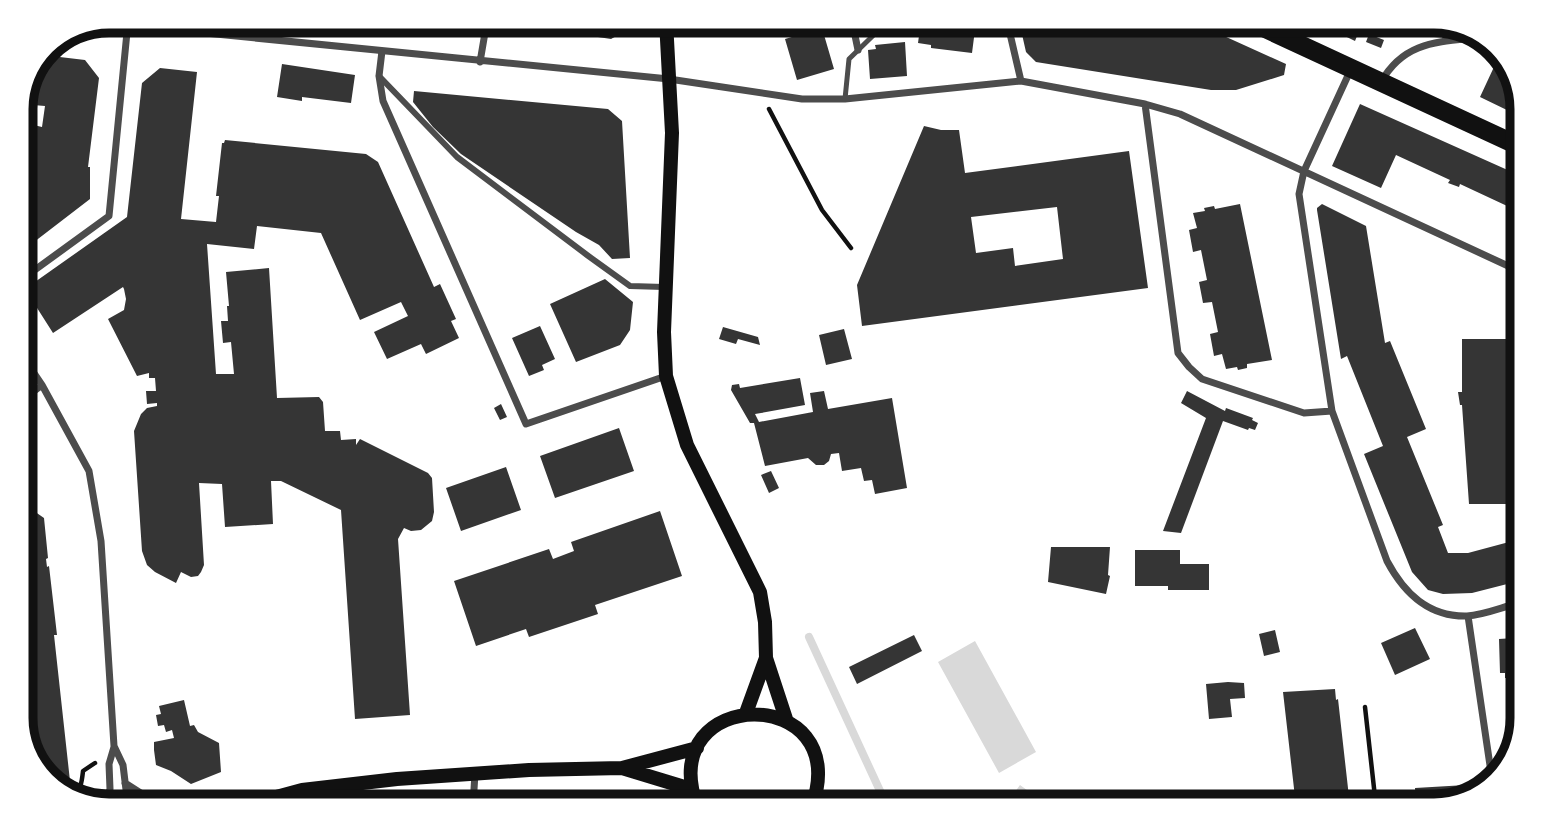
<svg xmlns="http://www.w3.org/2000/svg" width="1543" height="827" font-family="'Times New Roman',serif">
  <rect width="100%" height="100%" fill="#fff"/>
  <!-- water -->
  <path fill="#d9d9d9" d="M975 641 1036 752 999 773 938 662Z
    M1020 785 1049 806H1005Z"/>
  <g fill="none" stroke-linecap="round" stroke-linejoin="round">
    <!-- stream -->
    <path stroke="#d9d9d9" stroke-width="8" d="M809 637 887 806"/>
  </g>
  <!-- building -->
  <path fill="#353535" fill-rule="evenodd" d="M509 21H622V33L611 39 513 24Z
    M921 21 976 22 972 53 931 48V45L918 43Z
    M1019 21H1191L1286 64 1284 75 1236 90H1211L1036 62 1026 52Z
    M1314 21H1363L1355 41Z
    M822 28 834 69 797 80 785 39Z
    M1369 34 1384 40 1381 48 1366 42Z
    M905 42 907 76 870 79 868 50 876 49 875 45Z
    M1500 54 1507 61 1519 95 1511 112 1480 97Z
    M43 55 85 60 99 78 88 167H90V199L21 252V122L42 127 45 106 21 104Z
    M282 64 355 75 351 103 302 97V101L277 97Z
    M160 68 197 72 181 219 216 222 219 196H216L222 143H224L225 140 366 154 378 162 434 287 440 284 456 319 451 321 459 338 426 354 421 344 387 359 374 332 408 316 401 302 360 320 321 233 257 226 254 249 207 244 216 374H234L231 342 223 343 221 321H228L227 306H229L226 272 269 268 277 398 319 397 323 402 325 431H340L341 440 356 439V445L360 439 428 473 432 478 434 512 432 521 421 530 411 531 404 528 398 539 410 715 355 719 341 510 281 481H271L273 524 225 527 222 484 199 483 204 565 201 572 198 576 191 577 181 572 176 583 155 572 147 565 142 551 134 431 141 414 147 408 157 406V403L147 404 146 391H156L155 378H149V373L137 376 108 319 124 310 126 299 124 289 123 287 53 333 25 289 127 217 142 83Z
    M414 91 608 109 622 121 630 258 612 259 599 245 576 232 461 154 433 127 413 102Z
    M1360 104 1521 176 1520 212 1460 184 1459 187 1448 183 1450 180 1396 155 1381 188 1332 166Z
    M924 126 941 130H959L965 173 1129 151 1148 288 862 326 857 285ZM1057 207 1063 259 1015 266 1013 248 976 253 971 217Z
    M1240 204 1272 360 1247 364V368L1238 370 1237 367 1226 369 1222 354 1214 356 1210 334 1218 332 1212 302 1203 303 1199 282 1207 280 1201 250 1193 252 1189 230 1197 228 1193 213 1205 211 1204 208 1214 206 1215 209Z
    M1322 204 1366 226 1385 343 1390 341 1426 429 1407 437 1443 525 1438 527 1448 553H1468L1509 542 1510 536H1516L1515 582 1472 593 1443 594 1428 590 1412 572 1364 454 1383 446 1347 356 1341 359 1317 210V208Z
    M605 279 633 302 630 330 620 345 576 362 550 304Z
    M540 326 555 359 542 365 544 370 529 376 512 338Z
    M723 327 758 337 760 345 738 339 736 344 719 339Z
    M844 329 852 359 826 365 819 335Z
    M1462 339H1512L1511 421H1517L1516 504H1469L1462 405H1460L1458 392H1462Z
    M800 378 805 405 755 414 759 422 813 412 810 393 824 391 828 409 892 398 907 488 875 494 872 480 864 481 861 468 842 471 839 453 831 454 829 461 824 465H816L808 458 765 466 754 423H750L731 390 732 385 739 384 740 388Z
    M1187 391 1225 411 1226 408 1253 418 1252 420 1258 423 1255 430 1249 428 1248 430 1223 421 1181 533 1163 531 1206 418 1181 403Z
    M501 404 507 417 500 420 494 408Z
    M619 428 634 471 555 498 540 456Z
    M506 467 521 510 461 531 446 488Z
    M771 471 779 488 769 493 761 475Z
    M21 502 44 518 48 558 46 559 47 567 49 566 57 635H54L70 781 56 785 36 767 21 720Z
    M660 511 682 576 595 605 598 614 529 637 526 629 476 646 454 581 549 549 553 559 574 551 571 542Z
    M1051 547H1110L1108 575 1110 576 1106 594 1048 582Z
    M1135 550H1180V564H1209V590H1168V586H1135Z
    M1415 628 1430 659 1395 675 1381 643Z
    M1275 630 1280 652 1264 656 1259 634Z
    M914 635 922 651 857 684 849 667Z
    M1514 638V678H1505V673H1500L1499 639Z
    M1228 682 1244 683 1245 698 1230 699 1232 717 1209 719 1206 684Z
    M1335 689 1336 700 1338 699 1350 806H1296L1283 692Z
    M184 700 190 726 194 725 198 732 219 743 221 772 191 784 171 771 156 765 154 750V742L174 738 172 730 166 732 164 725 158 726 156 715 161 714 159 706Z
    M1466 785 1467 797 1434 806H1416L1415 788Z
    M944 790 952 806H910L923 800 922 796 929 793 930 797Z"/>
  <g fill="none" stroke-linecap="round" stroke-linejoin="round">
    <!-- path -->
    <path stroke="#111" stroke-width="4.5" d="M769 109 822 210 851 248
      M1365 707 1376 806
      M71 797C81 793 82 780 83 771L95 763"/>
    <!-- service -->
    <path stroke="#4c4c4c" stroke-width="5" d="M845 99 849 59 888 21"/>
    <!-- pedestrian -->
    <path stroke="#4c4c4c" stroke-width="6" d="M379 76 457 157 587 255 630 286 664 287
      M1508 138 1522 107"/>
    <!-- minor -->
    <path stroke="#4c4c4c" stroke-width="7" d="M852 21 858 50
      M1007 21 1021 81
      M104 23 669 79 802 99H845L1021 81 1145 104 1180 114 1519 271
      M382 51 379 76 383 101 526 424 666 376
      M480 62 487 21
      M1351 69 1304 171 1299 194 1332 411 1387 561C1404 593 1428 617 1467 616 1483 615 1500 608 1515 604
      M1381 82C1404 41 1438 42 1481 37
      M1145 104 1178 353 1189 367 1202 379 1304 413 1332 411
      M21 280 109 216 128 22
      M21 354 42 385 89 471 101 541 114 746 123 765 128 806
      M21 401 42 385
      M1468 616 1492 779
      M125 783 161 806
      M302 790 306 806
      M105 805 110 789 109 764 114 747
      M473 806 475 773"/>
    <!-- secondary -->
    <path stroke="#111" stroke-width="14" d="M666 21 672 133 664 332 666 376 687 445 760 592 765 622 766 658 787 722
      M746 713 766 658
      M622 768 691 789
      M243 806 302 790 397 779 529 770 622 768 697 748
      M697 806C653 685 855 683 812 806"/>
    <!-- trunk -->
    <path stroke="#111" stroke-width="19" d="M1249 21 1521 147"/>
  </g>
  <!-- crop -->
  <path d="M0 0H1543V827H0ZM109 33H1434A76 76 0 0 1 1510 109V718A76 76 0 0 1 1434 794H109A76 76 0 0 1 33 718V109A76 76 0 0 1 109 33Z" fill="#fff" fill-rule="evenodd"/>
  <path fill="none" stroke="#111" stroke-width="9" d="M109 33H1434A76 76 0 0 1 1510 109V718A76 76 0 0 1 1434 794H109A76 76 0 0 1 33 718V109A76 76 0 0 1 109 33Z"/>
</svg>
